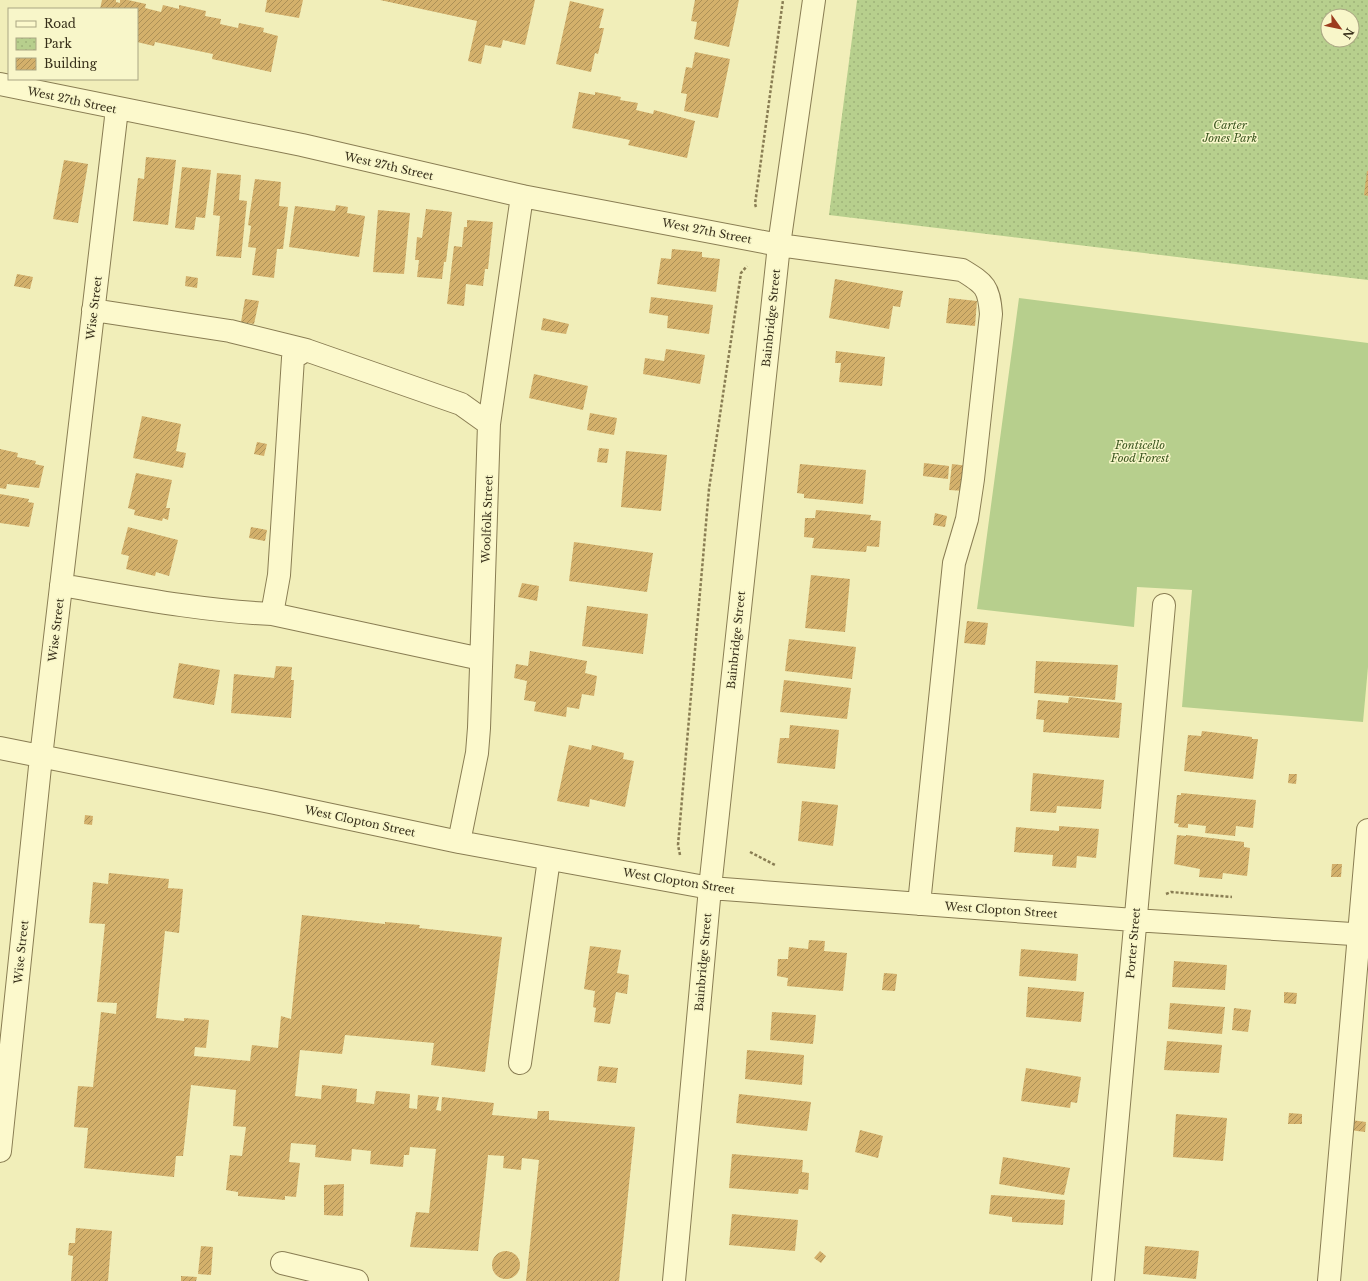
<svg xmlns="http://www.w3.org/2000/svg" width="1368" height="1281" font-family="'Libre Baskerville',serif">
  <defs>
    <pattern id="park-dots" width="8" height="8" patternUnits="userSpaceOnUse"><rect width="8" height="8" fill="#b7cf8d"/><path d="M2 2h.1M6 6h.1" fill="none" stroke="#9eb279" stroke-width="1.8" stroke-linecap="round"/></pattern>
    <pattern id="building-hatch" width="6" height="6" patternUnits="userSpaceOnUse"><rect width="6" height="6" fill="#d3b06b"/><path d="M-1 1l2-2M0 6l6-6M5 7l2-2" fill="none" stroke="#ac9057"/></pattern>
  </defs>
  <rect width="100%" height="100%" fill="#f1eeb9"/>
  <!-- green -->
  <path fill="#b7cf8d" d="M1019 298 1368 343V667L1363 722 1182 707 1192 590 1137 587 1134 627 977 609Z"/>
  <!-- park -->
  <path fill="url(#park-dots)" fill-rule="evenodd" d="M857 0H1368V280L829 215ZM1328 16H1352V40H1328Z"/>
  <!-- building -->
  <path fill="url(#building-hatch)" d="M102 0H116V2L120 3V0H128L146 4 145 8 161 12 163 5 179 9V5L206 11 205 16 221 19 220 24 238 28 239 23 264 28 263 32 278 36 271 72 212 59 213 54 155 42 154 46 137 42V9H100Z
    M267 0H303L299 18 265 12Z
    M380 0H535L525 45 503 40 501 48 485 45 481 64 468 61 477 21Z
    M695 0H739L729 47 694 39 697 22 691 21Z
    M570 1 604 9 599 28H604L598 54 595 53 591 72 556 64Z
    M695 52 730 59 718 118 684 111 687 94 681 93 686 67 692 68Z
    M579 92 595 95V92L621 97 620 100 638 103 636 110 653 114 654 110 695 121 687 158 628 145 630 140 572 128Z
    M146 157 176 160 168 225 133 221 138 178 144 179Z
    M64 160 88 164 78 223 53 219Z
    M182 167 211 170 205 218 196 217 194 230 175 228Z
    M1367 171H1368V196L1364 195Z
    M217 173 241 175 239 200 247 201 241 258 216 256 220 216 213 215Z
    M255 179 281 182 279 206 288 207 283 249H277L274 278 252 275 256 248 248 247 251 226 248 225Z
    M336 205 348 207 347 213 365 216 359 257 289 247 295 206 335 211Z
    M426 209 452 212 446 262H444L442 279 417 277 419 260H415L417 237 422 238Z
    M378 210 410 213 404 274 373 272Z
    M467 220 493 222 488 269H485L483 286 466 284 464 306 447 304 454 246 462 247 464 227H467Z
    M672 249 702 252V257L720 259 716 292 657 284 661 258 671 259Z
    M17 274 33 277 30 289 14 286Z
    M186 276 198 278 197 288 185 286Z
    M835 279 903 291 900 307 893 306 889 329 829 318Z
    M651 297 713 305 709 334 667 328 668 316 649 313Z
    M949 298 977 301 975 326 946 323Z
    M245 299 259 301 254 324 241 322Z
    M543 318 569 324 566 334 541 330Z
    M666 349 705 355 700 384 643 374 645 358 664 361Z
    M836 351 885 357 882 386 839 382 841 363H835Z
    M534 374 588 386 583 410 529 398Z
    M590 413 617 418 614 435 587 430Z
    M142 416 181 424 176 451 186 453 183 468 133 458Z
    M257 442 267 444 264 456 254 454Z
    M599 448 609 449 607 463 597 462Z
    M0 449 18 453 17 457 36 461 35 464 44 466 39 488 7 484 6 489 0 488Z
    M626 451 667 455 661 511 621 507Z
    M924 463 949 466 948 479 923 476Z
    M800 464 866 470 863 504 804 498V494L797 493Z
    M952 464 968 466 965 491 949 490Z
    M136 473 172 480 166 508H170L168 520 163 518 162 521 134 515 135 510 128 508Z
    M0 494 29 499 28 502 34 503 29 527 0 523Z
    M816 510 871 515 870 520 881 521 879 547 867 546 866 552 812 548 814 538 804 537 805 518H815Z
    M935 513 947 516 945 527 933 525Z
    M128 527 178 540 169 576 156 572 155 576 126 569 129 556 121 554Z
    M251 527 267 530 265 541 249 538Z
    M574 542 653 553 647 592 569 581Z
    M811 575 850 579 845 632 805 628Z
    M522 583 539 586 537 601 518 597Z
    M587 606 648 614 643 654 582 646Z
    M967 621 988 623 985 645 964 643Z
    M789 639 856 647 852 679 785 671Z
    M530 651 587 661 585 673 597 676 594 696 582 694 579 709 567 707 566 717 534 711 536 702 524 700 527 681 514 678 516 664 528 666Z
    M1036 661 1118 665 1115 700 1034 693Z
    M179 663 220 670 214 705 173 698Z
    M276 666 292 667 291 680H294L291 718 231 713 234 674 274 678Z
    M784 680 851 688 847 719 780 712Z
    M1069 697 1122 703 1119 738 1043 732 1044 720 1036 719 1038 700 1068 703Z
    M790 725 839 730 835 769 777 763 780 738H789Z
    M1202 731 1252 737V739H1258L1253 779 1184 771 1188 735 1201 736Z
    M569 745 591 750 592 745 624 753 623 759 634 761 625 807 590 799 589 807 557 801Z
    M1033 773 1104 780 1101 809 1057 806 1056 813 1030 811Z
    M1289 774H1297L1296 784 1288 783Z
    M1181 793 1256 800 1253 828 1236 826 1235 836 1205 833 1206 826 1188 824V828L1178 827 1179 824 1174 823 1177 795H1181Z
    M802 801 838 805 833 846 798 841Z
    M85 815 93 816 92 825 84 824Z
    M1059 826 1099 829 1096 858 1077 856 1076 868 1052 866 1053 855 1014 852 1016 827 1059 831Z
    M1177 835 1186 836V835L1244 842V847L1250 848 1247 876 1223 873 1222 879 1199 877 1200 869 1174 864Z
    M1332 864H1342L1341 877H1331Z
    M109 873 169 879 168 888 183 889 179 933 165 931 156 1018 184 1021V1018L209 1020 206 1048 195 1047 194 1056 250 1061 252 1045 278 1048 281 1016 291 1019 302 915 385 924V922L420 925 419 928 502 937 485 1072 431 1065 434 1043 345 1035 342 1054 300 1050 295 1096 321 1099 322 1085 357 1089 356 1102 374 1104 376 1091 410 1094 409 1108 417 1109 418 1095 439 1097 436 1110 441 1111 442 1097 494 1103 492 1115 537 1119 538 1111H549V1120L635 1127 619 1281H526L539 1160 522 1158 521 1170 503 1168 504 1156 488 1155 478 1251 410 1247 416 1212 429 1213 436 1149 410 1147 409 1155H404L403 1167 370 1164 371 1151 352 1149 351 1161 315 1157 316 1145 291 1143 289 1162 300 1163 296 1197 285 1196V1200L238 1196V1192L226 1190 230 1155 242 1156 246 1127 233 1126 236 1090 191 1085 183 1156H176L174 1177 84 1168 88 1128 74 1127 78 1086 93 1087 101 1012 116 1014 117 1003 97 1002 105 924 89 923 93 882 108 884Z
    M809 940 825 941 824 951 847 953 843 991 787 986 788 978 777 976 778 959H788L789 947 808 949Z
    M590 946 621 950 617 973 629 975 627 994 616 992 610 1024 594 1022 596 1008 593 1007 595 991 584 989Z
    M1021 949 1078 954 1076 981 1019 976Z
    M1174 961 1227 965 1225 990 1172 987Z
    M884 973 897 974 895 991 882 990Z
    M1028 987 1084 992 1081 1022 1026 1017Z
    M1284 992 1297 993 1296 1004 1284 1003Z
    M1170 1003 1225 1007 1222 1034 1168 1029Z
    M1234 1008 1251 1010 1248 1032 1232 1030Z
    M772 1012 816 1015 813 1044 770 1040Z
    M1167 1041 1222 1045 1219 1073 1164 1070Z
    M747 1050 804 1055 802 1085 745 1079Z
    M599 1066 618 1068 616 1083 597 1081Z
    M1026 1068 1081 1077 1077 1103 1071 1102 1070 1108 1021 1101Z
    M739 1094 811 1102 807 1131 736 1123Z
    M1289 1113 1302 1114V1124H1288Z
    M1176 1114 1227 1118 1223 1161 1173 1157Z
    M1351 1120 1366 1122 1365 1132 1350 1130Z
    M860 1130 883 1136 878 1158 855 1152Z
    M732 1154 803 1160 802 1172 809 1173 808 1190 799 1189 798 1194 729 1188Z
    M1003 1157 1070 1168 1064 1195 999 1184Z
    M344 1184 343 1216 324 1215V1185Z
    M991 1195 1065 1200 1063 1225 1012 1222V1217L989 1214Z
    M732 1214 798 1220 795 1251 729 1245Z
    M76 1228 112 1231 108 1281H71L73 1256 68 1255 69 1243H75Z
    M201 1246 213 1247 211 1275 198 1274Z
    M1145 1246 1199 1251 1196 1279 1143 1274Z
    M820 1251 826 1256 821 1263 814 1258Z
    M492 1265a14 14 0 1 1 28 0a14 14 0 1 1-28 0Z
    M181 1276 197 1277 196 1281H181Z"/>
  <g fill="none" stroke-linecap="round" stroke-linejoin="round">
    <!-- minor casing -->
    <g stroke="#897d53" stroke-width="24">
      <path id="minor" d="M0 84 302 145 522 196 779 245 962 270C985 284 989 287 991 314L973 479 967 519 954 563 919 904
        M93 310 230 331 306 350
        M61 585C131 597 201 611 272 614
        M481 659 272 614 279 575 293 358 306 350 461 404 489 424
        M0 748 275 803 459 842 710 888 1134 920 1368 935
        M459 842 477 753 479 728 489 424 522 196
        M520 1063 549 859
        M0 1151 41 757 117 109
        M282 1263 357 1281
        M674 1281 710 888 779 245 814 0
        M1103 1281 1164 605
        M1329 1281 1368 830"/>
    </g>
    <!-- path -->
    <path stroke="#897d53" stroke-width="2.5" stroke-dasharray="3 2" stroke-linecap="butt" d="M756 207 755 204 783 0
      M750 852 775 865
      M680 855 678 845 709 489 741 273 747 266
      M1166 894 1171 892 1232 897"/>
    <!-- minor -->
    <use href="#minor" stroke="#fcf9cc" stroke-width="22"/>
  </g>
  <g text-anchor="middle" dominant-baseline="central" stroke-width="3" stroke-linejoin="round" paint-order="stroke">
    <!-- street labels -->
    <g font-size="11" fill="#362e19" stroke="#f8f6c9">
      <text transform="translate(72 100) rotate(12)">West 27th Street</text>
      <text transform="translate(389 166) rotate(13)">West 27th Street</text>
      <text transform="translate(707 231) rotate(11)">West 27th Street</text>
      <text transform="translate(94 308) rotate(-83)">Wise Street</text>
      <text transform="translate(771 318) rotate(-84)">Bainbridge Street</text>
      <text transform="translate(487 519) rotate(-88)">Woolfolk Street</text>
      <text transform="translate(56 630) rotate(-83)">Wise Street</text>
      <text transform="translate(736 640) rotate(-84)">Bainbridge Street</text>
      <text transform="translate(360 821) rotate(12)">West Clopton Street</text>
      <text transform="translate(679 881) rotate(9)">West Clopton Street</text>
      <text transform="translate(1001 910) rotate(4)">West Clopton Street</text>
      <text transform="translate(1133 943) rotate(-85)">Porter Street</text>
      <text transform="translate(21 952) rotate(-84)">Wise Street</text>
      <text transform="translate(703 962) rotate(-85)">Bainbridge Street</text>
    </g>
    <!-- park labels -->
    <g font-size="11" font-style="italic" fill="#39541e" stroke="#f8f6c9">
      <text x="1230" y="125">Carter<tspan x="1230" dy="13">Jones Park</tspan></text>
      <text x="1140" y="445">Fonticello<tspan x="1140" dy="13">Food Forest</tspan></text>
    </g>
  </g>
  <!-- legend -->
  <rect x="8" y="8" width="130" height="72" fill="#f8f6c9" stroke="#aaa683"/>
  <rect x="16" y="21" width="20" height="6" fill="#fcf9cc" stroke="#aaa683"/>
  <text x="44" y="28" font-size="12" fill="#362e19">Road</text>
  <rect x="16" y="38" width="20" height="12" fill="url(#park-dots)" stroke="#aaa683"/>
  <text x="44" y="48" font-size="12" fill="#362e19">Park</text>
  <rect x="16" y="58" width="20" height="12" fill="url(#building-hatch)" stroke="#aaa683"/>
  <text x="44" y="68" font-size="12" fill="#362e19">Building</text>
  <!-- north arrow -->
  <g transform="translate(1340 28) rotate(123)"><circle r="19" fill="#f8f6c9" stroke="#aaa683"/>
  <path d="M0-3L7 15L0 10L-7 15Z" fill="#9c3c1e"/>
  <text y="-6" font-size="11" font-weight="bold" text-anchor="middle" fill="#362e19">N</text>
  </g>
</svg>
